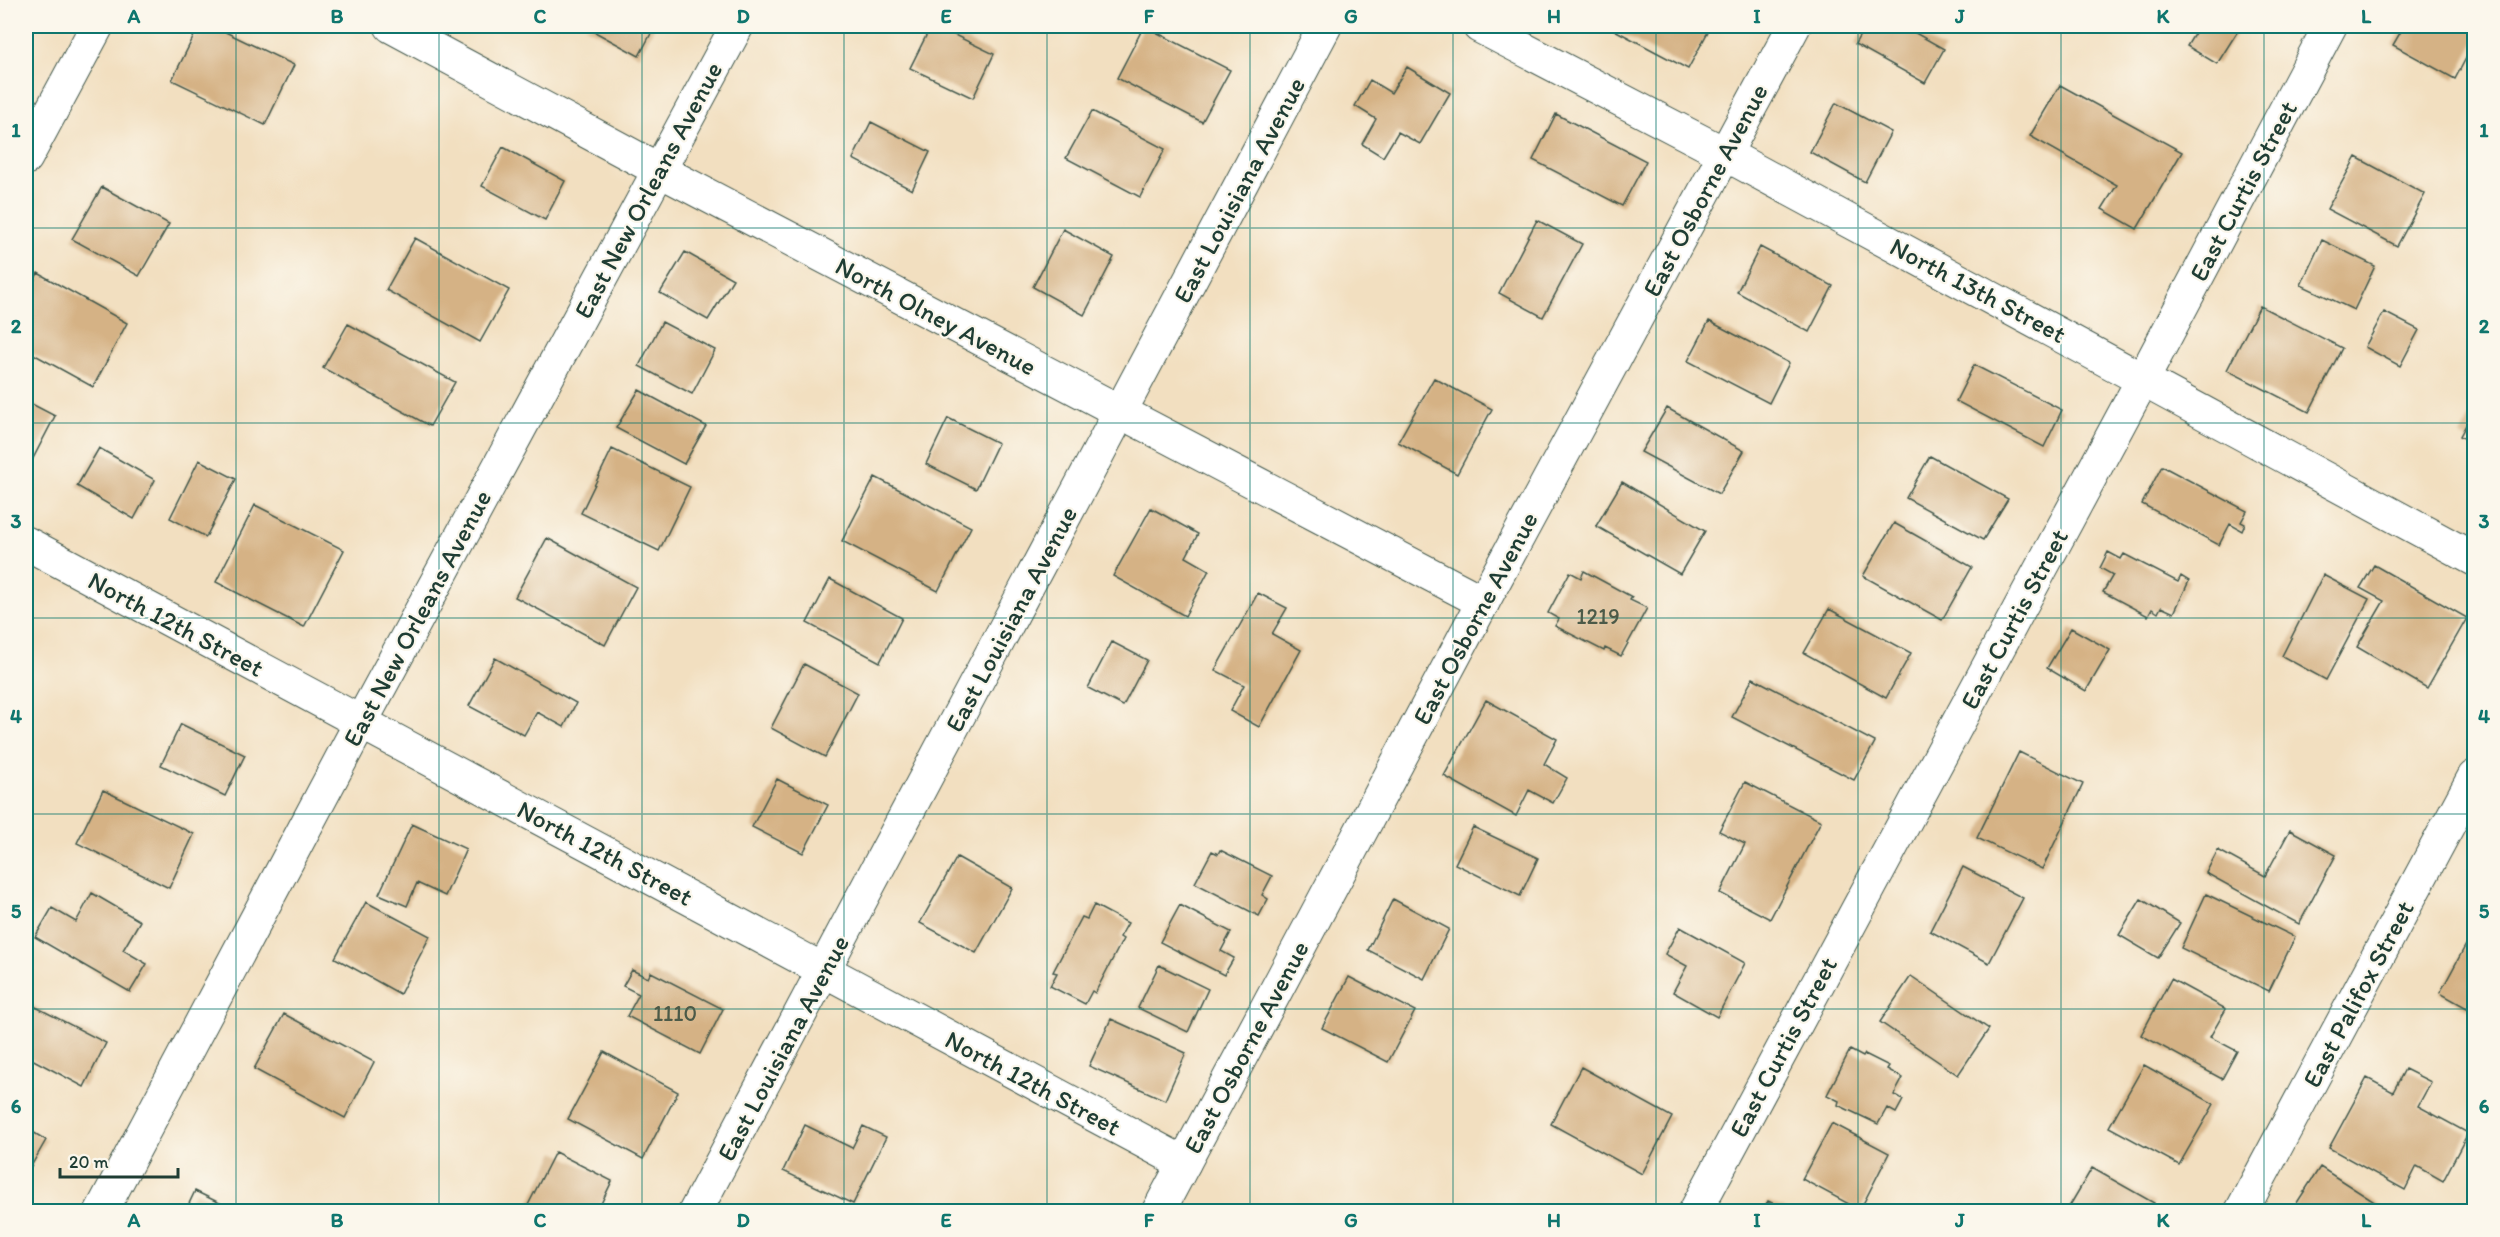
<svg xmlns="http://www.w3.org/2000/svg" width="2500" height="1237" font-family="Itim,sans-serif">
  <rect width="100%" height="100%" fill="#fbf7ec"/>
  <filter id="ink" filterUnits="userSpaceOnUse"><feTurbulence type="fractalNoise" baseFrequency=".0167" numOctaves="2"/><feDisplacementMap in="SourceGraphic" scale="12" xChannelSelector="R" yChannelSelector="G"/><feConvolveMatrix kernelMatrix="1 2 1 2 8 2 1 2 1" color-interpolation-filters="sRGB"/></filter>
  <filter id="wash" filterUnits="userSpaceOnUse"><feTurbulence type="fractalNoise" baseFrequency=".008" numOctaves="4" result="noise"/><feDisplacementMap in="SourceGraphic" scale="24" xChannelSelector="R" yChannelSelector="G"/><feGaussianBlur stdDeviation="1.35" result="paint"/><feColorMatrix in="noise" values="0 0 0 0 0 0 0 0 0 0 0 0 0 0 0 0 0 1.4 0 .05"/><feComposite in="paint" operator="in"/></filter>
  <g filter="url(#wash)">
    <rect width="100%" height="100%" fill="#f2dfc0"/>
    <g id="blocks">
      <!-- building -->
      <path fill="#d5b285" d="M199 26H213L294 65 265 125 172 80Z
        M584 26H655L639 56Z
        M931 26H936L994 54 973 98 910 68Z
        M1144 26 1230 70 1202 122 1117 78Z
        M1607 26H1711L1688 69Z
        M1865 26H1903L1944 49 1925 83 1855 44Z
        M2199 26H2241L2217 64 2187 46Z
        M2404 26H2474V43L2455 79 2393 45Z
        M1407 67 1450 93 1420 144 1398 132 1383 157 1362 144 1376 119 1355 106 1370 80 1391 93Z
        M2060 85 2182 152 2137 229 2102 209 2117 185 2030 136Z
        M1836 103 1891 132 1865 182 1810 152Z
        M1092 111 1165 149 1140 197 1066 158Z
        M1556 114 1646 161 1622 206 1533 160Z
        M871 122 930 152 912 190 853 159Z
        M503 147 565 181 545 220 482 186Z
        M2356 157 2425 194 2397 246 2327 209Z
        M102 187 169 224 139 276 72 239Z
        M1537 220 1582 244 1543 317 1499 293Z
        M1063 229 1114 257 1084 315 1033 287Z
        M415 238 509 290 480 342 386 290Z
        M2322 240 2375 266 2354 310 2301 285Z
        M1760 247 1833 286 1809 332 1737 292Z
        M685 252 733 279 708 320 660 293Z
        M38 273 127 323 93 387 26 350V297Z
        M2260 306 2342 348 2309 412 2227 370Z
        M2384 312 2419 330 2400 366 2365 347Z
        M1709 321 1789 363 1769 403 1688 361Z
        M662 322 715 350 692 394 639 366Z
        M348 324 455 382 430 426 323 368Z
        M1974 365 2062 410 2044 447 1956 401Z
        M1434 378 1492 409 1457 474 1398 442Z
        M639 390 706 426 684 464 616 428Z
        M26 401 55 416 27 470 26 469Z
        M1667 408 1744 451 1719 494 1641 452Z
        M2474 410V444L2460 436Z
        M948 418 998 443 976 489 926 464Z
        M99 448 155 480 134 519 77 486Z
        M612 449 690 487 659 551 581 513Z
        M1930 456 2008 499 1983 540 1906 498Z
        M199 460 236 479 206 537 170 518Z
        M2162 466 2247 511 2241 522 2245 524 2242 531 2230 524 2219 545 2142 504Z
        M875 477 971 527 938 591 842 541Z
        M1622 482 1705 531 1680 574 1596 526Z
        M255 505 344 550 304 627 216 582Z
        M1151 508 1198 534 1186 557 1209 570 1185 616 1113 576Z
        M1894 523 1972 567 1942 620 1863 576Z
        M547 538 636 587 605 645 515 597Z
        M2108 552 2121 559 2124 554 2178 582 2181 576 2189 581 2174 613 2161 607 2158 613 2152 609 2148 616 2103 592 2113 575 2100 568Z
        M2374 565 2467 618 2427 688 2357 647 2384 601 2360 588Z
        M1584 571 1632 597 1630 600 1647 608 1621 656 1605 648 1604 651 1555 626 1559 619 1548 613 1570 572 1581 578Z
        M2323 575 2369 599 2326 680 2282 656Z
        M830 579 902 618 880 662 807 623Z
        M1258 593 1287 608 1272 634 1301 650 1259 727 1230 711 1244 685 1215 670Z
        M1829 609 1911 653 1886 698 1804 653Z
        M2071 628 2110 650 2086 691 2047 668Z
        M1112 642 1147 660 1123 706 1088 688Z
        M495 658 576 703 564 727 537 712 524 735 469 706Z
        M804 664 858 693 825 757 771 728Z
        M1753 678 1875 742 1854 780 1732 717Z
        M1486 700 1557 739 1544 764 1567 778 1553 803 1529 790 1516 816 1444 776Z
        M181 724 245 755 225 796 161 765Z
        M2019 752 2083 784 2042 869 1977 838Z
        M777 779 828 805 803 853 752 827Z
        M1745 782 1821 821 1770 919 1720 893 1745 844 1719 831Z
        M103 790 194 834 169 888 77 843Z
        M412 824 466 849 445 896 417 883 407 906 379 894Z
        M1473 827 1538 858 1520 896 1455 864Z
        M2290 830 2336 855 2299 924 2206 873 2218 850 2265 876Z
        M1220 850 1272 876 1262 895 1268 899 1259 916 1195 883 1212 851 1218 854Z
        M957 857 1012 888 976 953 920 923Z
        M1963 867 2023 898 1989 963 1930 931Z
        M92 893 140 921 123 950 147 964 130 992 35 937 52 908 76 922Z
        M2206 894 2295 937 2269 991 2181 948Z
        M1393 899 1449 929 1424 979 1368 950Z
        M2141 899 2180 923 2158 958 2119 935Z
        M366 902 430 936 400 994 335 958Z
        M1094 905 1128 923 1120 937 1123 939 1095 993 1092 991 1085 1004 1050 986 1057 973 1053 972 1082 917 1087 919Z
        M1180 905 1231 932 1221 951 1234 958 1224 975 1160 942Z
        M1680 927 1745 963 1717 1017 1673 992 1687 966 1665 954Z
        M2468 941 2474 944V1012L2440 993Z
        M1159 965 1208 989 1188 1032 1138 1008Z
        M632 970 648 978 651 972 723 1009 700 1054 627 1016 639 994 623 986Z
        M1911 976 1989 1029 1958 1075 1880 1022Z
        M1349 977 1415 1011 1388 1062 1322 1028Z
        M2171 979 2226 1009 2210 1037 2237 1051 2222 1079 2141 1035Z
        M26 1002 106 1043 84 1087 26 1056Z
        M284 1014 374 1062 345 1118 254 1069Z
        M1111 1019 1186 1053 1165 1100 1089 1066Z
        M1850 1050 1863 1057 1865 1054 1889 1066 1887 1069 1903 1078 1894 1095 1903 1100 1896 1113 1887 1108 1878 1124 1838 1105 1839 1101 1827 1095Z
        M604 1052 678 1092 643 1159 568 1119Z
        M2144 1065 2214 1104 2179 1165 2109 1127Z
        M1581 1067 1672 1117 1642 1174 1551 1124Z
        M2405 1069 2431 1082 2418 1106 2468 1133 2443 1181 2417 1166 2405 1190 2329 1148 2367 1078 2393 1092Z
        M1832 1123 1889 1153 1860 1210 1802 1179Z
        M805 1125 852 1148 863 1126 886 1137 853 1204 783 1171Z
        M26 1128 46 1140 26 1175Z
        M555 1152 612 1181 597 1212 525 1211Z
        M2320 1167 2390 1212H2291Z
        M2092 1168 2154 1203 2149 1212H2066Z
        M195 1191 238 1212H185Z
        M1768 1201 1791 1212H1763Z"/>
    </g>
  </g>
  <g filter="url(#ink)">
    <use href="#blocks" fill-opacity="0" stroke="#3f5549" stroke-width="1.5"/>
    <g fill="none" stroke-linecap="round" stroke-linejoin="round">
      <!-- street casing -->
      <g stroke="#3f5549" stroke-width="35">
        <path id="street" d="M391 26 659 170 1483 602
          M1479 26 1725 154 2474 559
          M26 158 97 26
          M26 543 1184 1163
          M101 1212 361 722 737 26
          M695 1212 1325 26
          M1695 1212 2143 379 2330 26
          M2241 1212 2474 777"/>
      </g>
      <!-- secondary casing -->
      <g stroke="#3f5549" stroke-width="35">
        <path id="secondary" d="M1158 1212 1483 602 1794 26"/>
      </g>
      <!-- street -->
      <use href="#street" stroke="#fff" stroke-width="33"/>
      <!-- secondary -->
      <use href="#secondary" stroke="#fff" stroke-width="33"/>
    </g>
  </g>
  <!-- grid -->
  <path fill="none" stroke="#0f766e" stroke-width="1.5" stroke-opacity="0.55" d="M236 26V1212M439 26V1212M642 26V1212M844 26V1212M1047 26V1212M1250 26V1212M1453 26V1212M1656 26V1212M1858 26V1212M2061 26V1212M2264 26V1212M26 228H2474M26 423H2474M26 618H2474M26 814H2474M26 1009H2474"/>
  <g text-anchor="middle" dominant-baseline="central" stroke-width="4.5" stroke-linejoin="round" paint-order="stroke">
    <!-- number labels -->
    <g font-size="22" fill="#4c5a48">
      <text x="1598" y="616">1219</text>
      <text x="675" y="1013">1110</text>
    </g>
    <!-- street labels -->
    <g font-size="26" fill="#1f3d34" stroke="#fbf7ec">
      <text transform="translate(648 190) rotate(-62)">East New Orleans Avenue</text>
      <text transform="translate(1239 190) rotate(-62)">East Louisiana Avenue</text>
      <text transform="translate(1705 190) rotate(-62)">East Osborne Avenue</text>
      <text transform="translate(2243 191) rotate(-62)">East Curtis Street</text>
      <text transform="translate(1978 290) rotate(28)">North 13th Street</text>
      <text transform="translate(936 316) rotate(28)">North Olney Avenue</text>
      <text transform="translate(417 618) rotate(-62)">East New Orleans Avenue</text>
      <text transform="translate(1475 618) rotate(-62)">East Osborne Avenue</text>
      <text transform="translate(1011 619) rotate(-62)">East Louisiana Avenue</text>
      <text transform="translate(2014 619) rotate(-62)">East Curtis Street</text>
      <text transform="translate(176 624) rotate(28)">North 12th Street</text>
      <text transform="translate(605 853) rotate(28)">North 12th Street</text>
      <text transform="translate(2358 994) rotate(-62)">East Palifox Street</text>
      <text transform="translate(1246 1047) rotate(-62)">East Osborne Avenue</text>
      <text transform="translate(1783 1047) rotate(-62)">East Curtis Street</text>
      <text transform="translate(783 1048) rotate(-62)">East Louisiana Avenue</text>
      <text transform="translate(1033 1083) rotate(28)">North 12th Street</text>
    </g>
  </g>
  <!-- margin -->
  <rect width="2500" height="1237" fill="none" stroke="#fbf7ec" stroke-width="66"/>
  <!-- scale -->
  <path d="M60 1168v9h118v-9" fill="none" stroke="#1f3d34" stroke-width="3"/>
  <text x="69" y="1168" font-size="18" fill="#1f3d34" stroke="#fbf7ec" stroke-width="4.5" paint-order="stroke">20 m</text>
  <rect x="33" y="33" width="2434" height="1171" fill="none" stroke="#0f766e" stroke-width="2"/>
  <g font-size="20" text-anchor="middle" font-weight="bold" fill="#0f766e">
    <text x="134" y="23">A</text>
    <text x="337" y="23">B</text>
    <text x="540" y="23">C</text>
    <text x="743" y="23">D</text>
    <text x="946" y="23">E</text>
    <text x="1149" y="23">F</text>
    <text x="1351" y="23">G</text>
    <text x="1554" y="23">H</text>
    <text x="1757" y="23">I</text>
    <text x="1960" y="23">J</text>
    <text x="2163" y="23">K</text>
    <text x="2366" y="23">L</text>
    <text x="16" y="137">1</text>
    <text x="2484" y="137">1</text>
    <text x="16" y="333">2</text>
    <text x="2484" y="333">2</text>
    <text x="16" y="528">3</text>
    <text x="2484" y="528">3</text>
    <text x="16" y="723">4</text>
    <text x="2484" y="723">4</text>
    <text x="16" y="918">5</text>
    <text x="2484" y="918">5</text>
    <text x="16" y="1113">6</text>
    <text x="2484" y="1113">6</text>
    <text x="134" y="1227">A</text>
    <text x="337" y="1227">B</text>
    <text x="540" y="1227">C</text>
    <text x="743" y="1227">D</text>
    <text x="946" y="1227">E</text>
    <text x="1149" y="1227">F</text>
    <text x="1351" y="1227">G</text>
    <text x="1554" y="1227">H</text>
    <text x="1757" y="1227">I</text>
    <text x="1960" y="1227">J</text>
    <text x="2163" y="1227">K</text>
    <text x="2366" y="1227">L</text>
  </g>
</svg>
